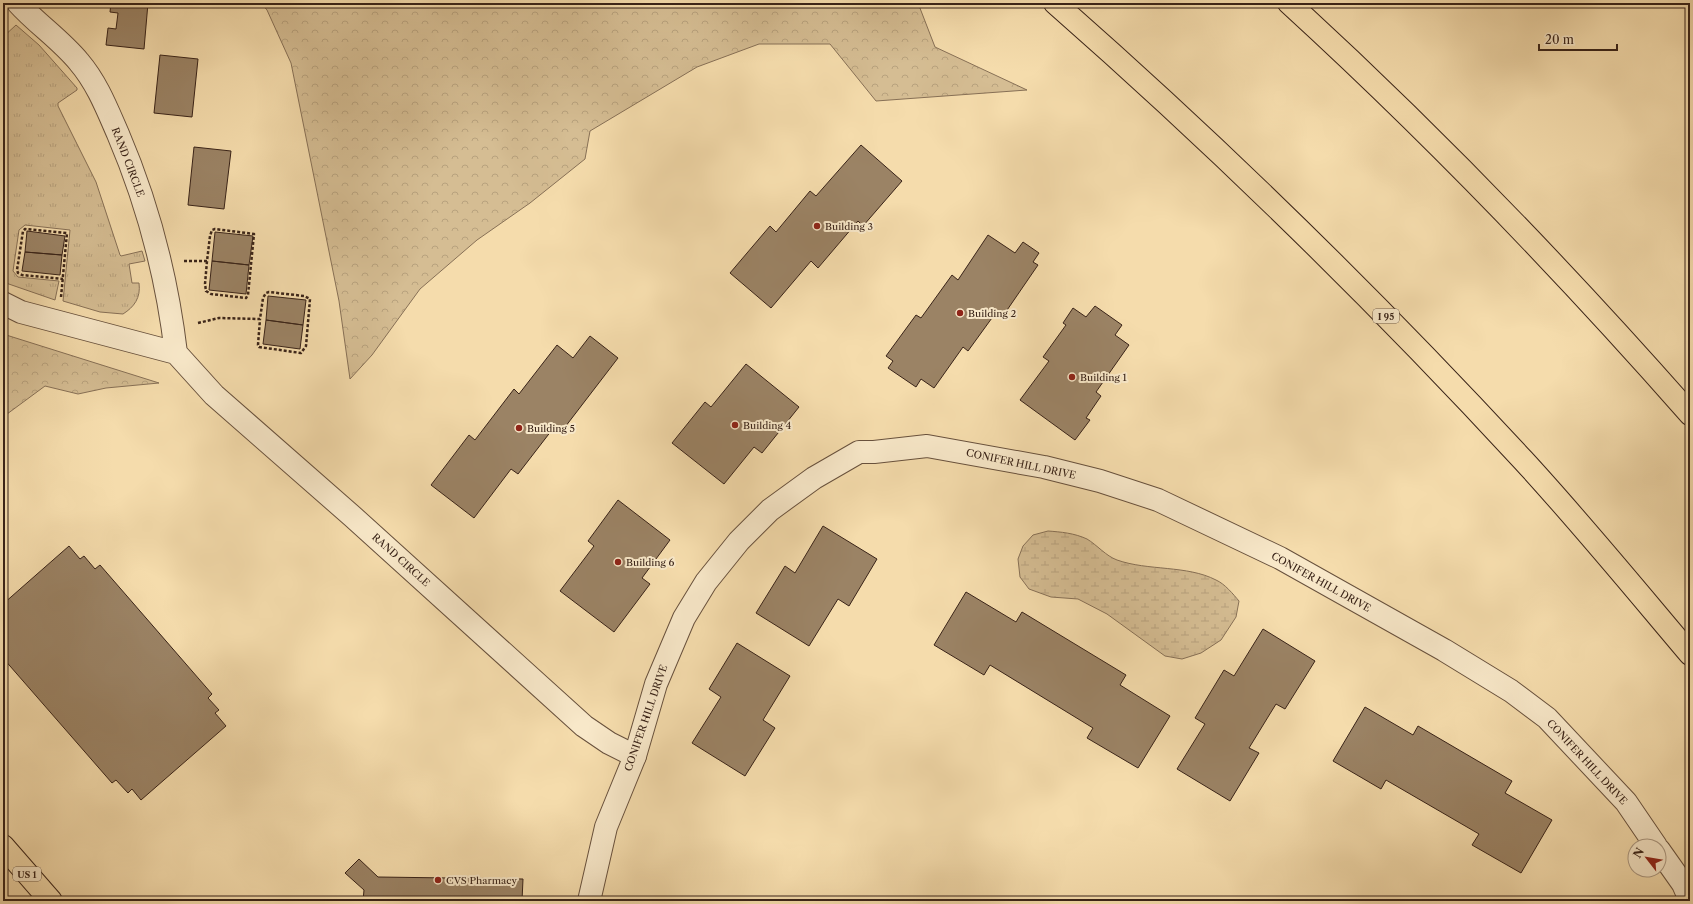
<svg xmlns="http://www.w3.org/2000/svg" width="1693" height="904" font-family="'Libre Caslon Text',serif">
  <defs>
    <pattern id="grass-tufts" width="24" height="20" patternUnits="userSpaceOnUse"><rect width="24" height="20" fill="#d5bd93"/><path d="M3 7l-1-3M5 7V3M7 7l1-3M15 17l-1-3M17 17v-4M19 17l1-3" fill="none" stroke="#b8a27e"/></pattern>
    <pattern id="forest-crowns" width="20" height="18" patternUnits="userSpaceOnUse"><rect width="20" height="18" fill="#d5bd93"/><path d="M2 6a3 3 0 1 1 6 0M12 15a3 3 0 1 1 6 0" fill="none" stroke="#b8a27e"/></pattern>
    <pattern id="wetland-marsh" width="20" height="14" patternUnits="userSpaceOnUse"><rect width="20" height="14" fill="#d5bd93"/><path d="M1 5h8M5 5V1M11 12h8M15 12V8" fill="none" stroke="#b8a27e"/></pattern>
  </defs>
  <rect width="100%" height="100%" fill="#f5dcac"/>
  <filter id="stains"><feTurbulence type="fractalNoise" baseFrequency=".005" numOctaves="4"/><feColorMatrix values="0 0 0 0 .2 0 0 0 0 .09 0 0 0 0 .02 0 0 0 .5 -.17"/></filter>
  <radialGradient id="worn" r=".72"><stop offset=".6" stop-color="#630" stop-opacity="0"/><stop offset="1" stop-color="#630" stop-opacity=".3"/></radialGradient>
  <!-- grass -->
  <path fill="url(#grass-tufts)" stroke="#877056" d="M16 25 39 45 77 88V90L58 103V106L96 182 120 255 121 256 142 251 145 261 129 264 132 283H139C141 298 134 307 123 314L100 312 63 301 70 230 25 225 19 230 13 271 18 277 59 281 55 300 3 282V37Z"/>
  <!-- forest -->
  <path fill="url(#forest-crowns)" stroke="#877056" d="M261 3H918L935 47 1027 90 876 101 830 44H759L697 67 590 131 585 159 530 203 477 240 420 289 372 355 350 379 339 301 291 63 267 10Z
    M3 334 159 383 106 388 78 394 45 386 3 417Z"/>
  <!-- wetland -->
  <path fill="url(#wetland-marsh)" stroke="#877056" d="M1048 531C1061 532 1074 533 1087 539 1097 545 1106 556 1117 560 1148 571 1187 565 1216 580 1225 584 1233 594 1239 601L1236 617 1221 640 1201 653 1182 659 1165 656 1107 614 1078 599 1051 597 1029 589 1020 577 1018 559 1023 546 1033 535Z"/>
  <!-- building -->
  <path fill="#9b8365" stroke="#392318" d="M111 3H148L144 49 106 45 108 28 116 29 118 13 110 12Z
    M160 55 198 59 192 117 154 113Z
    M861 145 902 181 863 226 858 221 818 268 811 261 771 308 730 273 770 226 776 232 810 191 816 196Z
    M194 147 231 151 224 209 188 205Z
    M27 231 65 236 62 255 25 252Z
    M215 232 253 236 249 265 212 261Z
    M988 235 1015 253 1023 242 1039 253 1033 262 1038 265 1003 316 997 311 968 351 963 347 934 388 921 379 916 387 888 368 893 361 886 356 916 315 921 318 952 275 958 280Z
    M25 252 62 255 60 275 22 271Z
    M212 261 249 265 246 294 209 290Z
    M268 296 306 300 303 325 266 320Z
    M1095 306 1122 325 1115 335 1129 345 1096 392 1101 396 1086 418 1090 420 1075 440 1020 400 1049 361 1043 357 1066 325 1063 323 1073 308 1086 317Z
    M266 320 303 325 300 349 263 344Z
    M590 336 618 358 562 431 555 426 518 474 511 469 474 518 431 485 469 435 475 440 514 389 519 394 557 345 573 358Z
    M746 364 799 407 762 453 754 447 724 484 672 443 705 402 711 407Z
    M618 500 670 540 642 578 650 584 614 632 560 591 594 546 588 541Z
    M823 526 877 559 849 606 838 599 809 646 756 613 785 566 795 573Z
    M69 546 80 559 84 556 95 569 100 565 212 694 208 698 219 710 215 713 226 726 141 800 132 789 128 793 116 780 112 783 3 658V604Z
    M966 592 1016 622 1022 612 1126 675 1120 685 1170 716 1138 768 1087 738 1093 728 990 665 984 675 934 645Z
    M1263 629 1315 661 1285 709 1276 704 1249 748 1259 753 1230 801 1177 769 1205 724 1195 718 1224 670 1234 676Z
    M737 643 790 676 763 720 775 728 745 776 692 743 721 697 709 689Z
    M1365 707 1413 735 1418 726 1512 781 1505 793 1552 820 1521 873 1472 845 1479 834 1386 780 1381 789 1333 761Z
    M359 859 378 877 523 879 522 901H363L364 890 345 873Z"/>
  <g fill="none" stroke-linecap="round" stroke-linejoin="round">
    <!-- minor casing -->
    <g stroke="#68513d" stroke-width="24">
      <path id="minor" d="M18 3C37 24 61 40 79 62 97 83 107 109 118 134 148 204 167 277 176 353
        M3 303 21 312 176 353 214 395 352 516 584 726 609 743 635 756"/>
    </g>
    <!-- tertiary casing -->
    <g stroke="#68513d" stroke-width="24">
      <path id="tertiary" d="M1659 850 1683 884 1690 900
        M589 901 606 827 635 756 656 684 684 618 706 582 739 541 770 510 814 478 859 452H874L927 446 1044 467 1100 481 1158 500 1280 558 1444 650 1511 691 1547 718 1626 802 1656 846"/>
    </g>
    <!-- primary casing -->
    <g stroke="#392318" stroke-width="24">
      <path id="primary" d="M3 846 51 901"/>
    </g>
    <!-- motorway casing -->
    <g stroke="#392318" stroke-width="24">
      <path id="motorway" d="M1055 3C1219 147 1375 300 1523 460 1581 523 1635 589 1690 654
        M1289 3C1430 132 1564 271 1690 414"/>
    </g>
    <!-- path -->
    <path stroke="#392318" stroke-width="2.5" stroke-dasharray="3 2" stroke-linecap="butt" d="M184 261H207L210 236 212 230 215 229 254 234 248 295 246 298 211 294 206 291 205 284 207 261
      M61 297 67 233 25 229 23 231 17 270 18 273 22 275 63 279
      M198 323 219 318 260 319 263 298 266 293 269 292 304 296 310 299 306 346 301 353 259 347 258 345 260 319"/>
    <!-- minor -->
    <use href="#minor" stroke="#f8e8c9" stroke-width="22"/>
    <!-- tertiary -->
    <use href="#tertiary" stroke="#f8e8c9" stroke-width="22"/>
    <!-- primary -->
    <use href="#primary" stroke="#f5dcac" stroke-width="22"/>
    <!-- motorway -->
    <use href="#motorway" stroke="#f5dcac" stroke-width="22"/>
  </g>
  <!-- markers -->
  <g fill="#8f2418" stroke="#f8e8c9" stroke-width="1.5">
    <circle cx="817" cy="226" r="4"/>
    <circle cx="960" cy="313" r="4"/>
    <circle cx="1072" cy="377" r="4"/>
    <circle cx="735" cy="425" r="4"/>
    <circle cx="519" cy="428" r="4"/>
    <circle cx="618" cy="562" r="4"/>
    <circle cx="438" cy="880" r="4"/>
  </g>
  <g text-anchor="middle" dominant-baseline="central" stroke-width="4" stroke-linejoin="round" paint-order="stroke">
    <!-- shield labels -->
    <g fill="#f8e8c9" stroke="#725e4d" stroke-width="1">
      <rect x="1373" y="309" width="26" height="14" rx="3"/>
      <rect x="13" y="867" width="28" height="14" rx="3"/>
    </g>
    <g font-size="9" font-weight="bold" fill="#392318">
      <text x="1386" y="316">I 95</text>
      <text x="27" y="874">US 1</text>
    </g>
    <!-- street labels -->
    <g font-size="10" fill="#392318" stroke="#f8e8c9">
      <text transform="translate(128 162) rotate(69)">RAND CIRCLE</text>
      <text transform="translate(1021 464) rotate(12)">CONIFER HILL DRIVE</text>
      <text transform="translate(401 560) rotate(42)">RAND CIRCLE</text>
      <text transform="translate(1321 582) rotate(29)">CONIFER HILL DRIVE</text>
      <text transform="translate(646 718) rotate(-71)">CONIFER HILL DRIVE</text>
      <text transform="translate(1587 762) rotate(47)">CONIFER HILL DRIVE</text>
    </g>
    <!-- poi labels -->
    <g font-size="10" fill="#392318" stroke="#f8e8c9" text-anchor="start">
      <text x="825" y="226">Building 3</text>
      <text x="968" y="313">Building 2</text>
      <text x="1080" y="377">Building 1</text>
      <text x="743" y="425">Building 4</text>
      <text x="527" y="428">Building 5</text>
      <text x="626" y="562">Building 6</text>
      <text x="446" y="880">CVS Pharmacy</text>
    </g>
  </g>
  <!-- margin -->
  <rect width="1693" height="904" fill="none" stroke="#f5dcac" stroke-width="16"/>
  <rect x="4" y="4" width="1685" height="896" fill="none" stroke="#392318" stroke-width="2"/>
  <rect x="8" y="8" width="1677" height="888" fill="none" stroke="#392318"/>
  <!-- north arrow -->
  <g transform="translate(1647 858) rotate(301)"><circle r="19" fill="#f8e8c9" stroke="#ac9982"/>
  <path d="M0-3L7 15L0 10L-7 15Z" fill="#8f2418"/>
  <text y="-6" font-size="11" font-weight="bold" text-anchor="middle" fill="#392318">N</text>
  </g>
  <!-- scale -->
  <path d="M1539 44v6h78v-6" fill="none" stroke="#392318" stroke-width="2"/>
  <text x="1545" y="44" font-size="12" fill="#392318" stroke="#f8e8c9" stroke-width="3" paint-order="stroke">20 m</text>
  <rect width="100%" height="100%" filter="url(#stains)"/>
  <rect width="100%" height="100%" fill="url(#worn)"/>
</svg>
